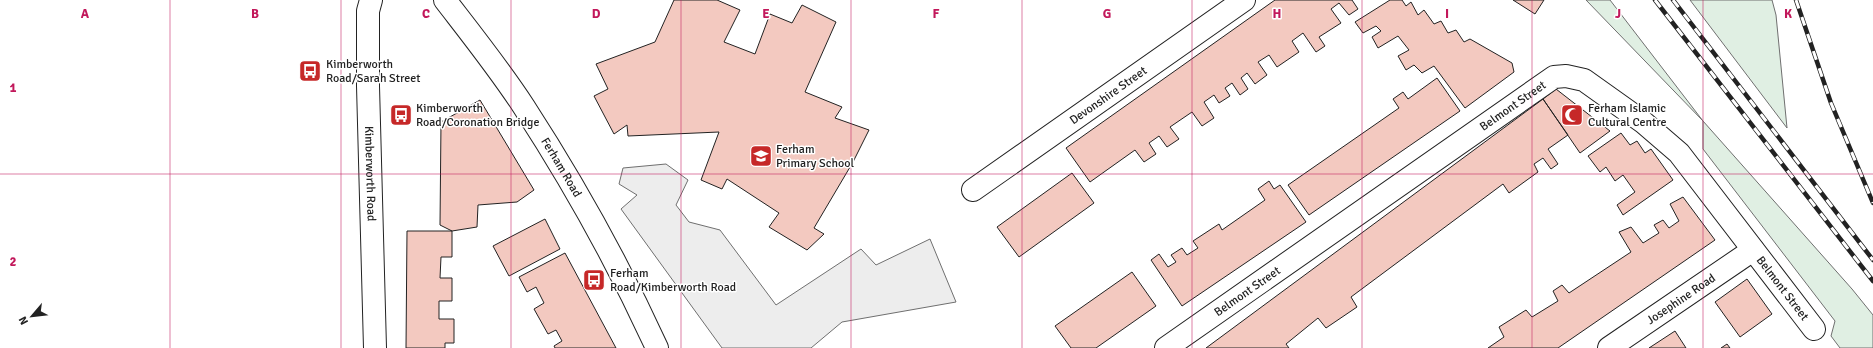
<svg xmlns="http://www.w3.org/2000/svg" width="1873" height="348" font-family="Signika,sans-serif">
  <rect width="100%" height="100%" fill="#fff"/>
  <!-- green -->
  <path fill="#e0efe3" stroke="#6f6f6f" d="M1586 0H1610L1703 121 1852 289 1873 315V348H1840L1831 336 1835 321 1703 149V121Z
    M1690 0H1772L1776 15 1787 128Z"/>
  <!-- parking -->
  <path fill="#ededed" stroke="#6f6f6f" d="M666 164 688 180 676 205 689 222 720 230 776 305 861 249 876 265 930 239 956 302 842 322 811 348H722L621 209 637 195 619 184 623 168Z"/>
  <!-- building -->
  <path fill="#f3c9c0" stroke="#222" d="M674 0H717L740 10 724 42 755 54 770 14 792 23 802 5 836 22 805 92 842 107 835 118 869 130 853 162 814 228 824 234 807 250 769 227 779 213 727 179 722 189 701 180 719 132 628 136 627 125 614 134 594 96 608 89 596 64 655 42Z
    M1275 0H1352L1358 9 1349 15 1339 3 1331 9 1341 23 1319 37 1325 46 1316 52 1303 33 1292 41 1299 52 1277 67 1269 55 1258 62 1267 75 1255 84 1247 73 1241 78 1248 89 1240 95 1232 83 1225 88 1230 96 1219 103 1214 95 1204 102 1214 118 1202 126 1192 112 1170 127 1179 139 1167 147 1159 136 1149 143 1156 154 1144 162 1135 150 1090 182 1066 148Z
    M1390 0H1402L1406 6 1411 2 1418 15 1424 10 1434 24 1441 21 1448 33 1456 30 1464 42 1470 39 1512 63 1514 72 1465 108 1434 66 1422 73 1414 65 1406 70 1398 56 1409 50 1398 36 1378 48 1372 37 1381 31 1376 26 1363 33 1355 22Z
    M1513 0H1544L1535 14Z
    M1437 78 1460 111 1309 215 1288 185 1399 108 1393 99 1403 92 1408 99Z
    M1556 89 1610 131 1580 153 1543 99Z
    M1543 99 1568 135 1548 149 1558 164 1551 169 1543 158 1534 164 1538 172 1509 193 1503 184 1351 297 1357 307 1326 328 1318 318 1286 344 1289 348H1206Z
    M480 100 534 190 517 202 478 205 477 227 452 231 440 225 441 122Z
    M1621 133 1630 145 1637 141 1645 153 1651 149 1673 180 1623 215 1617 205 1635 192 1623 175 1615 181 1606 167 1600 172 1588 156Z
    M1072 173 1094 203 1019 257 997 227Z
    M1269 181 1274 189 1280 185 1306 222 1182 306 1151 260 1159 254 1168 267 1176 262 1171 255 1182 248 1187 255 1198 248 1193 241 1219 224 1222 230 1265 200 1258 189Z
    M1683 197 1715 240 1558 348H1488L1504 337 1499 327 1526 310 1532 317 1558 301 1553 291 1562 285 1569 293 1631 252 1619 232 1631 227 1643 243 1659 233 1654 225 1663 220 1669 228 1679 221 1670 204Z
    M545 219 560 249 509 276 493 246Z
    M407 231H452V257H441L440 278H452V301H439V319H454V343H445V348H406Z
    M565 253 616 348H555L554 346 562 341 556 330 548 334 534 309 544 303 536 287 527 292 519 277Z
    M1132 272 1156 306 1096 348H1071L1055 326Z
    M1747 279 1772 314 1740 337 1715 302Z
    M1675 331 1686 348H1649Z
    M1727 344 1730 348H1721Z"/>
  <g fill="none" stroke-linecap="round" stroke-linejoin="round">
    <!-- minor casing -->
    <g stroke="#222" stroke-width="24">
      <g id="minor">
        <path id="s1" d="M371 0 368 11V86L375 348"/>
        <path id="s2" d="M445 0C472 35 500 70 524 107 574 184 619 265 657 348"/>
        <path id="s3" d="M973 190 1244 0"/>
        <path id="s4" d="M1166 348 1554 77 1566 76 1584 80 1643 122 1679 153 1814 329"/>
        <path id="s5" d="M1609 348 1753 250"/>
      </g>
    </g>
    <!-- minor -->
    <use href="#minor" stroke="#fff" stroke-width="22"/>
    <!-- rail casing -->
    <g stroke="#222" stroke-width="4.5">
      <path id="rail" d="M1655 0 1873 281
        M1673 0 1873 260
        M1796 0 1831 103 1873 203"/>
    </g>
    <!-- rail -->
    <use href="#rail" stroke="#fff" stroke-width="3" stroke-dasharray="9" stroke-linecap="butt"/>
  </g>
  <!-- grid -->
  <path fill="none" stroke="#c2185b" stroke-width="1" stroke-opacity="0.55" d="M170 0V348M341 0V348M511 0V348M681 0V348M851 0V348M1022 0V348M1192 0V348M1362 0V348M1532 0V348M1703 0V348M0 174H1873"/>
  <!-- icons -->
  <defs>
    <g id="bus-square" transform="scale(1.15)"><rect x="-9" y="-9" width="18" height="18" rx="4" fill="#c62828" stroke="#fff"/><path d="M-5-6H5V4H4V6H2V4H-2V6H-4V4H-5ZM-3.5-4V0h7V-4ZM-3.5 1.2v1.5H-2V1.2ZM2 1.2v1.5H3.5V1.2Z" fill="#fff"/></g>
    <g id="mosque-square" transform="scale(1.15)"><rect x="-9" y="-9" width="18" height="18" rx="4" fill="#c62828" stroke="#fff"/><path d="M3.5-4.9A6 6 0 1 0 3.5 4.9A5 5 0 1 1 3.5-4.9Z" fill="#fff"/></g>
    <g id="school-square" transform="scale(1.15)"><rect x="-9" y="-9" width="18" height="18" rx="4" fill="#c62828" stroke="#fff"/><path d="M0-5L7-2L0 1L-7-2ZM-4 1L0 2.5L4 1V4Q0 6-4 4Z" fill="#fff"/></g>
  </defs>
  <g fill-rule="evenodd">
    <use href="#bus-square" x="310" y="71"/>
    <use href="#bus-square" x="401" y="115"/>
    <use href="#mosque-square" x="1572" y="115"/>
    <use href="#school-square" x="761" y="156"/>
    <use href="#bus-square" x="594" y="280"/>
  </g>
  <g text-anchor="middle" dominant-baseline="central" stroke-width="3" stroke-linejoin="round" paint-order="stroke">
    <!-- poi labels -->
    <g font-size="12" fill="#222" stroke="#fff" text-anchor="start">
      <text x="326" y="64">Kimberworth<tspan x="326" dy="14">Road/Sarah Street</tspan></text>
      <text x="416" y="108">Kimberworth<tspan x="416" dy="14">Road/Coronation Bridge</tspan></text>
      <text x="1588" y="108">Ferham Islamic<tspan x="1588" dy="14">Cultural Centre</tspan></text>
      <text x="776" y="149">Ferham<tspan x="776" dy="14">Primary School</tspan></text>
      <text x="610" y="273">Ferham<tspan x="610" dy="14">Road/Kimberworth Road</tspan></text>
    </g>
    <!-- street labels -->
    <g font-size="12" fill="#222" stroke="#fff">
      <text stroke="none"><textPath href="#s3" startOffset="165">Devonshire Street</textPath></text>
      <text stroke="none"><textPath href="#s4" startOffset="423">Belmont Street</textPath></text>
      <text stroke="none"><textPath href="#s2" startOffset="204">Ferham Road</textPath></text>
      <text stroke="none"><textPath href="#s1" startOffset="174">Kimberworth Road</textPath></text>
      <text stroke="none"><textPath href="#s4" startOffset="794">Belmont Street</textPath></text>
      <text stroke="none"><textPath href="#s4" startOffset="99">Belmont Street</textPath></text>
      <text stroke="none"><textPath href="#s5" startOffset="87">Josephine Road</textPath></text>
    </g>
  </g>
  <g font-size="13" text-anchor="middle" font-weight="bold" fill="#c2185b" stroke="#fff" stroke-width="3" stroke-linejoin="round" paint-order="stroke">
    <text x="85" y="18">A</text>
    <text x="255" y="18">B</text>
    <text x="426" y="18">C</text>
    <text x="596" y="18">D</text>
    <text x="766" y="18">E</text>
    <text x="936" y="18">F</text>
    <text x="1107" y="18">G</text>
    <text x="1277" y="18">H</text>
    <text x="1447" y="18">I</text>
    <text x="1618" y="18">J</text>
    <text x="1788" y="18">K</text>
    <text x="13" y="92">1</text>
    <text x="13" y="266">2</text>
  </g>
  <!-- north arrow -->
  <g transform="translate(32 316) rotate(242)" stroke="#ffffff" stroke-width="3" paint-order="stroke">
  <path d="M0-3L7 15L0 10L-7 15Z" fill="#222222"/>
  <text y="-6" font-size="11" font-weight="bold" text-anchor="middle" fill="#222222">N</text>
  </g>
</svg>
